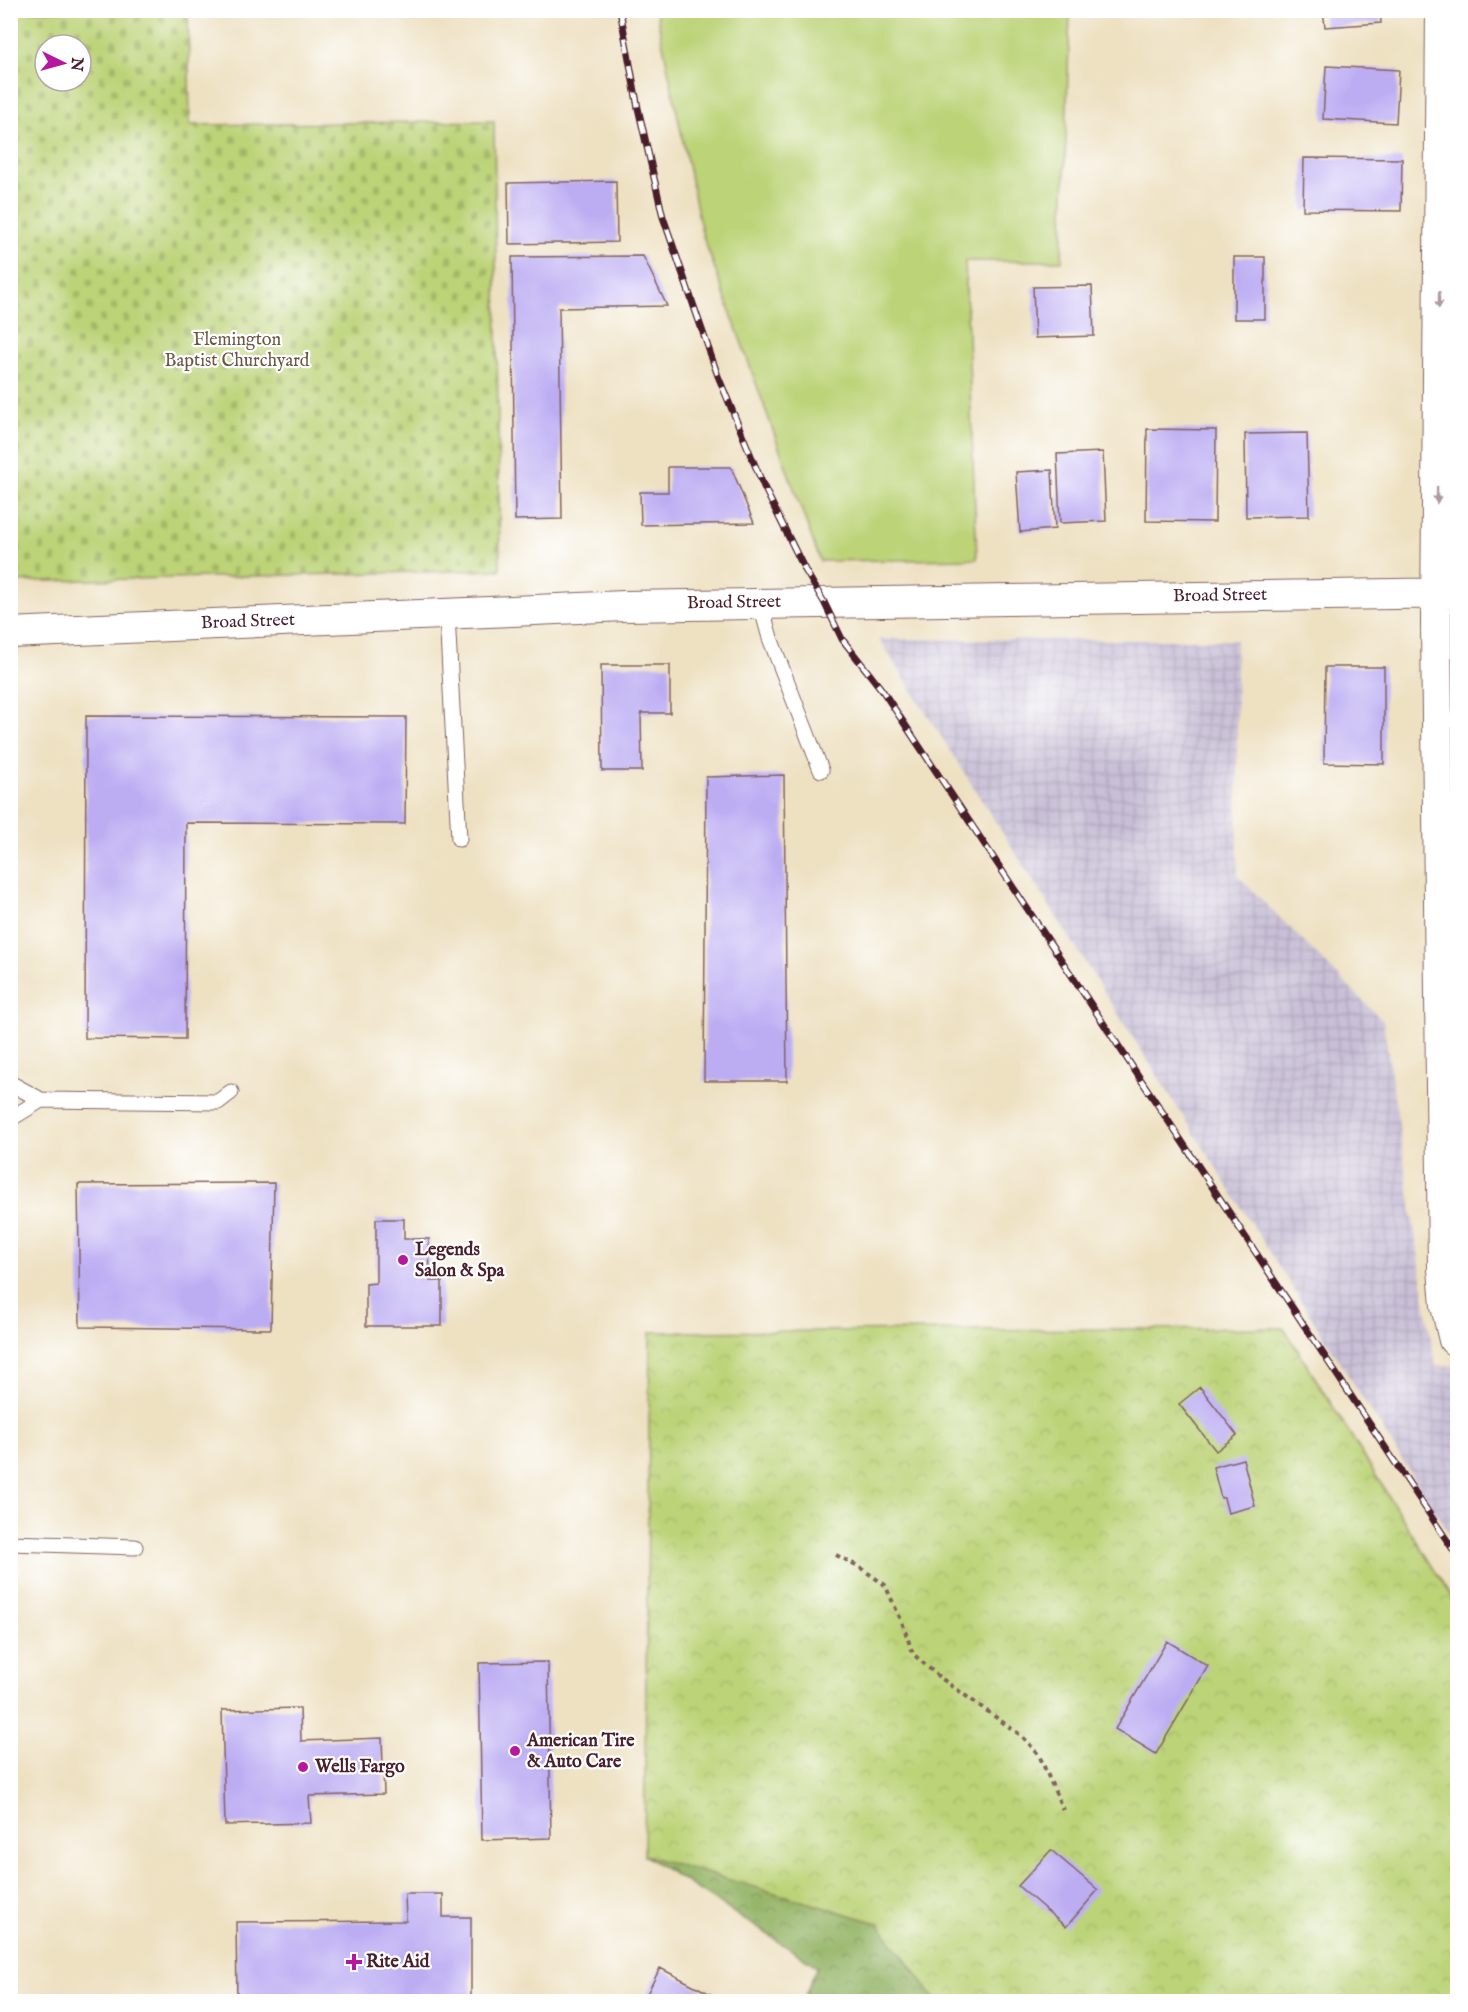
<svg xmlns="http://www.w3.org/2000/svg" width="1468" height="2012" font-family="'IM FELL English',serif">
  <defs>
    <pattern id="industrial-grid" width="8" height="8" patternUnits="userSpaceOnUse" patternTransform="scale(1.5)"><rect width="8" height="8" fill="#c9bfd7"/><path d="M0 4h8M4 0v8" fill="none" stroke="#aea4b9"/></pattern>
    <pattern id="forest-crowns" width="20" height="18" patternUnits="userSpaceOnUse" patternTransform="scale(1.5)"><rect width="20" height="18" fill="#95b568"/><path d="M2 6a3 3 0 1 1 6 0M12 15a3 3 0 1 1 6 0" fill="none" stroke="#7c9356"/></pattern>
    <pattern id="cemetery-stones" width="16" height="16" patternUnits="userSpaceOnUse" patternTransform="scale(1.5)"><rect width="16" height="16" fill="#bcd377"/><path d="M2 7V4a2 2 0 0 1 4 0v3zM10 15v-3a2 2 0 0 1 4 0v3z" fill="#a3b567"/></pattern>
    <pattern id="park-crowns" width="20" height="18" patternUnits="userSpaceOnUse" patternTransform="scale(1.5)"><rect width="20" height="18" fill="#bcd377"/><path d="M2 6a3 3 0 1 1 6 0M12 15a3 3 0 1 1 6 0" fill="none" stroke="#a3b567"/></pattern>
  </defs>
  <rect width="100%" height="100%" fill="#fff"/>
  <filter id="ink" filterUnits="userSpaceOnUse"><feTurbulence type="fractalNoise" baseFrequency=".0167" numOctaves="2"/><feDisplacementMap in="SourceGraphic" scale="12" xChannelSelector="R" yChannelSelector="G"/><feConvolveMatrix kernelMatrix="1 2 1 2 8 2 1 2 1" color-interpolation-filters="sRGB"/></filter>
  <filter id="wash" filterUnits="userSpaceOnUse"><feTurbulence type="fractalNoise" baseFrequency=".008" numOctaves="4" result="noise"/><feDisplacementMap in="SourceGraphic" scale="24" xChannelSelector="R" yChannelSelector="G"/><feGaussianBlur stdDeviation="1.35" result="paint"/><feColorMatrix in="noise" values="0 0 0 0 0 0 0 0 0 0 0 0 0 0 0 0 0 1.4 0 .05"/><feComposite in="paint" operator="in"/></filter>
  <g filter="url(#wash)">
    <rect width="100%" height="100%" fill="#eee1c2"/>
    <!-- industrial -->
    <path fill="url(#industrial-grid)" d="M879 639 1236 640 1238 876 1383 1021 1435 1365 1457 1366V1546Z"/>
    <!-- grass -->
    <path fill="#bcd377" stroke="#837951" stroke-width="1.5" d="M656 11H1070L1062 261H965L977 559 820 561 702 233Z"/>
    <!-- forest -->
    <path fill="url(#forest-crowns)" stroke="#706a4a" stroke-width="1.5" d="M644 1855 878 1923 937 2001H803L817 1966Z"/>
    <!-- cemetery -->
    <path fill="url(#cemetery-stones)" stroke="#837951" stroke-width="1.5" fill-rule="evenodd" d="M10 11H188L190 125 494 121 500 570 11 582ZM45 45H81V81H45Z"/>
    <!-- park -->
    <path fill="url(#park-crowns)" stroke="#837951" stroke-width="1.5" d="M1284 1328 1457 1606V2001H937L878 1923 644 1855 650 1332Z"/>
    <g id="blocks">
      <!-- building -->
      <path fill="#bcadf3" d="M1323 10H1380L1381 23 1325 27Z
        M1326 66 1399 70 1396 123 1323 119Z
        M1304 158 1402 159 1401 211 1303 210Z
        M616 181 617 242 509 244 508 183Z
        M643 256 667 306 559 308 562 519 515 520 512 257Z
        M1234 257H1265V319H1234Z
        M1092 286 1094 336 1035 338 1033 287Z
        M1147 429 1216 430 1215 522 1146 521Z
        M1307 433 1309 516 1246 517 1245 434Z
        M1103 452 1106 521 1060 523 1057 454Z
        M668 467H731L754 523 641 525 640 492H668Z
        M1052 470 1055 529 1020 532 1016 472Z
        M601 665H670V713H641L642 771H602Z
        M1325 667H1384V764L1324 763Z
        M86 716 406 717 405 824 186 823 185 1039 85 1038Z
        M784 775 787 1081H704L706 777Z
        M274 1183 271 1329 80 1327 78 1184Z
        M376 1219H404V1239H429L430 1281H442V1326H366V1284L376 1283Z
        M1200 1387 1237 1435 1216 1451 1179 1404Z
        M1243 1459 1255 1506 1228 1513 1224 1498H1221L1213 1467Z
        M1167 1641 1208 1666 1156 1754 1115 1729Z
        M548 1662 551 1838 482 1840 479 1663Z
        M300 1708 301 1741 382 1738 384 1794 309 1796 311 1823 225 1825 222 1710Z
        M1051 1850 1098 1890 1066 1927 1018 1886Z
        M405 1894H443V1917H471V2002H237L236 1922 406 1921Z
        M660 1968 726 2002H643Z"/>
    </g>
  </g>
  <g filter="url(#ink)">
    <use href="#blocks" fill-opacity="0" stroke="#836360" stroke-width="1.5"/>
    <g fill="none" stroke-linecap="round" stroke-linejoin="round">
      <!-- lane casing -->
      <g stroke="#836360" stroke-width="17">
        <path id="lane" d="M760 602 770 638 821 770
          M447 615 459 839
          M10 1083 41 1100 10 1119
          M41 1100 218 1102 231 1092
          M10 1543 135 1547"/>
      </g>
      <!-- street casing -->
      <g stroke="#836360" stroke-width="32">
        <path id="street" d="M1441 10 1436 625 1443 1269 1446 1306 1454 1340H1458
          M10 633 624 606 1458 593"/>
      </g>
      <!-- path -->
      <path stroke="#836360" stroke-width="4" stroke-dasharray="4.5 4.5" stroke-linecap="butt" d="M836 1555 858 1566 885 1585 902 1622 913 1654 938 1676 1022 1736 1039 1755 1063 1810"/>
      <!-- lane -->
      <use href="#lane" stroke="#fff" stroke-width="15"/>
      <!-- street -->
      <use href="#street" stroke="#fff" stroke-width="30"/>
      <!-- rail casing -->
      <g stroke="#4a1f2b" stroke-width="7">
        <path id="rail" d="M620 10 638 108 663 217 718 376 764 487 805 570 824 602 842 639 882 690 1458 1557"/>
      </g>
      <!-- rail -->
      <use href="#rail" stroke="#fff" stroke-width="4.5" stroke-dasharray="14" stroke-linecap="butt"/>
    </g>
    <!-- one-way arrows -->
    <defs><path id="oneway-solid" d="M-6-.8H1V-3.2L6.5 0L1 3.2V.8H-6Z" transform="scale(1.5)"/></defs>
    <g fill="#ae9aa0">
      <use href="#oneway-solid" transform="translate(1439 300) rotate(91)"/>
      <use href="#oneway-solid" transform="translate(1437 495) rotate(91)"/>
    </g>
  </g>
  <!-- markers -->
  <g fill="#b5179e" stroke="#fff" stroke-width="2">
    <circle cx="403" cy="1260" r="6"/>
    <circle cx="515" cy="1751" r="6"/>
    <circle cx="303" cy="1767" r="6"/>
    <path d="M351 1953h6v6h6v6h-6v6h-6v-6h-6v-6h6z"/>
  </g>
  <g text-anchor="middle" dominant-baseline="central" stroke-width="4.5" stroke-linejoin="round" paint-order="stroke">
    <!-- park labels -->
    <g font-size="18" fill="#6c5542" stroke="#fff">
      <text x="237" y="340">Flemington<tspan x="237" dy="21">Baptist Churchyard</tspan></text>
    </g>
    <!-- street labels -->
    <g font-size="18" fill="#4a1f2b" stroke="#fff">
      <text transform="translate(1220 596) rotate(-1)">Broad Street</text>
      <text transform="translate(734 603) rotate(-1)">Broad Street</text>
      <text transform="translate(248 622) rotate(-2)">Broad Street</text>
    </g>
    <!-- poi labels -->
    <g font-size="18" font-weight="bold" fill="#4a1f2b" stroke="#fff" text-anchor="start">
      <text x="415" y="1250">Legends<tspan x="415" dy="21">Salon &amp; Spa</tspan></text>
      <text x="527" y="1741">American Tire<tspan x="527" dy="21">&amp; Auto Care</tspan></text>
      <text x="315" y="1767">Wells Fargo</text>
      <text x="366" y="1962">Rite Aid</text>
    </g>
  </g>
  <!-- margin -->
  <rect width="1468" height="2012" fill="none" stroke="#fff" stroke-width="36"/>
  <!-- north arrow -->
  <g transform="translate(63 63) rotate(95)"><circle r="28" fill="#ffffff" stroke="#b7a5aa" stroke-width="1.5"/>
  <path d="M0-4.5L10 22L0 15L-10 22Z" fill="#b5179e"/>
  <text y="-9" font-size="16" font-weight="bold" text-anchor="middle" fill="#4a1f2b">N</text>
  </g>
</svg>
